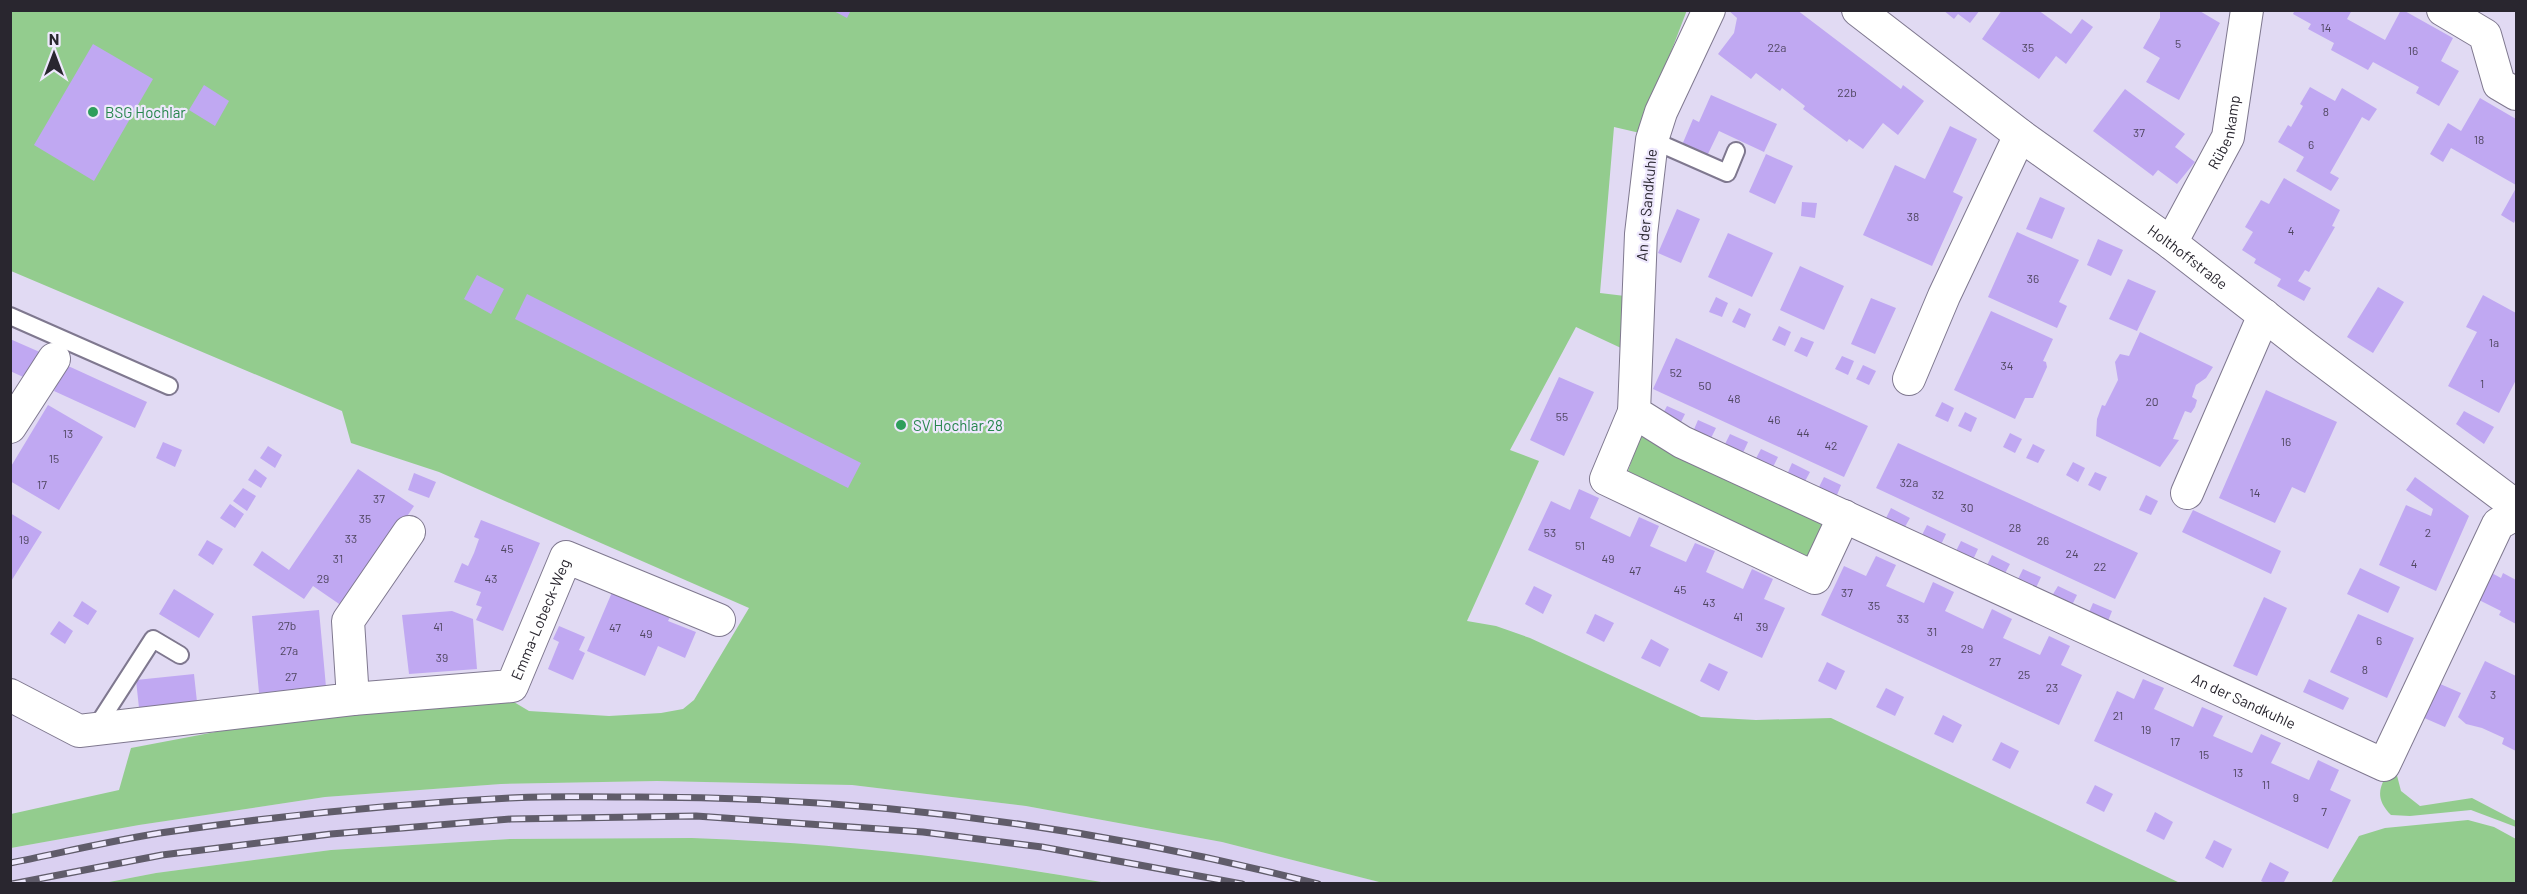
<svg xmlns="http://www.w3.org/2000/svg" width="2527" height="894" font-family="Barlow,sans-serif">
  <rect width="100%" height="100%" fill="#e1daf3"/>
  <!-- built -->
  <path fill="#dad0f1" d="M657 781 852 785 1026 806 1222 842 1383 883H1107L1037 871 921 856 510 839 331 850 156 873 104 883 11 884V848L139 825 325 797 501 784Z"/>
  <!-- green -->
  <path fill="#93cc8e" d="M1687 10 1640 133 1614 127 1600 293 1625 296 1621 348 1576 327 1510 450 1539 461 1467 621 1496 626 1530 638 1701 717 1756 720 1831 718 2180 883H1383L1222 842 1026 806 852 785 657 781 501 784 325 797 139 825 11 848V814L119 790 131 748 247 726 504 696 529 711 609 716 661 713 683 709 694 700 749 608 439 472 351 443 342 411 11 271V11Z
    M1640 436 1831 524 1810 568 1624 483Z
    M2394 764 2401 791 2420 806 2472 798 2516 821V827L2471 810 2410 816 2391 815C2372 796 2381 783 2394 764Z
    M2468 820 2494 827 2516 839V883H2331L2359 836 2385 828Z
    M692 838C832 843 970 858 1107 883H104L156 873 331 850 510 839Z"/>
  <!-- building -->
  <path fill="#c0a8f2" d="M832 10H851L847 18Z
    M1728 10H1797L1901 89 1903 85 1924 101 1898 135 1883 123 1863 149 1849 139 1847 142 1803 109 1805 106 1782 88 1780 91 1756 73 1751 79 1718 54 1734 33 1737 18Z
    M1943 10H1980L1970 23 1958 14 1954 19Z
    M2002 10H2038L2071 34 2082 19 2093 27 2066 64 2056 56 2039 79 1982 39Z
    M2160 10H2198L2220 23 2179 100 2146 82 2160 58 2143 48 2160 18Z
    M2295 10H2352L2347 19 2385 40 2401 10H2403L2453 38 2441 61 2459 71 2439 106 2416 93 2419 87 2373 62 2368 70 2331 50 2334 43 2308 29 2311 24 2293 14Z
    M93 44 153 79 94 181 34 145Z
    M204 85 229 101 215 126 189 110Z
    M2310 87 2335 101 2342 88 2377 109 2369 121 2362 117 2330 173 2339 178 2331 191 2296 171 2304 157 2278 142 2288 125 2291 127 2303 106 2300 104Z
    M2125 89 2185 134 2175 147 2195 162 2177 184 2158 170 2153 176 2093 131Z
    M1711 95 1777 124 1764 152 1719 131 1707 156 1682 145 1693 119 1699 122Z
    M2480 98 2516 119V185L2451 148 2443 162 2430 154 2448 123 2461 131Z
    M1950 126 1977 139 1953 192 1963 197 1932 266 1863 235 1895 165 1925 179Z
    M1766 154 1793 166 1775 204 1749 192Z
    M2284 178 2340 210 2332 226 2335 227 2309 272 2305 270 2298 281 2311 288 2304 301 2277 286 2281 279 2254 263 2256 259 2242 250 2253 232 2245 227 2261 200 2269 204Z
    M2516 188V218L2514 223 2501 215Z
    M2040 197 2065 208 2052 239 2026 229Z
    M1802 202 1817 203 1815 218 1801 216Z
    M1677 209 1700 219 1681 263 1658 253Z
    M2017 232 2079 260 2059 302 2067 306 2057 328 1988 297Z
    M1728 233 1773 253 1752 297 1708 277Z
    M2098 239 2123 250 2111 276 2087 265Z
    M1800 266 1844 286 1824 330 1780 310Z
    M477 275 504 289 491 314 464 299Z
    M2128 279 2156 291 2137 331 2109 319Z
    M2378 287 2404 302 2373 353 2347 337Z
    M527 294 861 463 848 488 515 319Z
    M2483 295 2516 313V380L2499 413 2448 386 2477 332 2466 327Z
    M1716 297 1728 303 1722 317 1709 312Z
    M1871 298 1896 308 1875 354 1851 344Z
    M1739 308 1751 314 1745 328 1732 322Z
    M1991 311 2053 339 2043 361 2046 362 2047 367 2033 398H2025L2015 419 1954 390Z
    M1779 326 1791 332 1785 346 1772 340Z
    M2140 332 2213 367 2206 378 2196 385 2192 397 2197 400 2195 407 2191 413 2185 411 2173 439 2179 440 2160 467 2096 436 2097 419 2102 405 2105 406 2118 380 2115 362 2120 354 2129 356Z
    M1801 337 1814 342 1807 357 1794 351Z
    M1676 338 1868 426 1844 477 1653 389Z
    M10 339 42 353 30 380 10 371Z
    M1842 356 1854 361 1848 375 1835 369Z
    M66 365 147 402 135 428 54 391Z
    M1863 365 1876 371 1869 385 1856 379Z
    M1559 377 1594 392 1564 456 1530 440Z
    M2266 390 2337 422 2305 493 2292 487 2275 523 2219 498Z
    M1942 402 1954 408 1948 422 1935 416Z
    M48 405 103 437 59 510 10 481V468Z
    M1667 406 1685 414 1678 428 1660 419Z
    M2464 411 2494 427 2484 444 2456 424Z
    M1965 412 1977 418 1971 432 1958 426Z
    M1698 420 1716 428 1709 442 1692 434Z
    M2010 433 2022 439 2015 453 2003 447Z
    M1730 434 1748 442 1741 457 1723 448Z
    M163 442 182 450 175 467 156 458Z
    M1898 443 2138 553 2115 599 1876 488Z
    M2033 444 2045 450 2038 463 2026 458Z
    M268 446 282 455 275 468 260 458Z
    M1761 449 1778 457 1771 471 1754 462Z
    M2073 462 2085 468 2078 482 2066 475Z
    M1792 463 1810 472 1803 485 1786 477Z
    M255 469 267 478 261 488 248 480Z
    M358 469 414 506 345 608 313 586 304 599 253 565 262 551 289 570Z
    M2095 472 2107 477 2100 491 2088 485Z
    M414 473 436 482 429 498 408 490Z
    M1824 477 1841 485 1835 500 1817 491Z
    M2415 477 2469 516 2436 591 2379 565 2406 505 2431 516 2433 509 2406 490Z
    M243 488 256 496 247 511 233 501Z
    M1579 489 1599 498 1590 518 1630 537 1639 517 1659 526 1650 546 1686 562 1695 543 1715 551 1706 572 1743 589 1752 569 1773 579 1764 599 1785 608 1762 658 1528 550 1551 501 1570 510Z
    M2146 495 2158 501 2151 515 2139 510Z
    M230 504 244 514 235 528 220 518Z
    M1891 508 1910 518 1902 532 1884 522Z
    M2193 510 2281 551 2271 574 2182 532Z
    M10 513 42 532 10 583Z
    M481 520 540 543 503 631 476 620 482 607 476 605 481 592 454 582 462 563 468 566 474 553 479 539 474 537Z
    M1927 525 1946 534 1939 549 1920 539Z
    M207 540 223 549 213 565 198 555Z
    M1961 541 1978 549 1971 564 1954 555Z
    M1992 555 2010 564 2003 577 1985 569Z
    M1876 556 1896 565 1886 586 1924 603 1933 582 1954 592 1945 611 1983 629 1992 609 2012 619 2003 638 2040 655 2049 636 2070 646 2061 665 2082 675 2059 725 1821 615 1844 566 1866 576Z
    M2360 568 2400 587 2388 613 2347 594Z
    M2023 569 2041 577 2034 592 2016 583Z
    M2488 571 2501 578 2503 573 2516 580V624L2499 615 2501 611 2475 598Z
    M1534 586 1552 595 1543 614 1525 604Z
    M2058 586 2077 595 2070 609 2050 599Z
    M174 589 214 614 199 638 159 614Z
    M613 590 671 615 668 621 696 632 685 658 658 646 645 676 587 651Z
    M2264 597 2287 608 2257 676 2233 666Z
    M82 601 97 611 88 625 73 616Z
    M2093 603 2112 611 2106 626 2087 617Z
    M319 610 326 687 259 693 252 616Z
    M452 611 473 619 477 669 409 674 402 615Z
    M1595 614 1614 623 1604 642 1586 633Z
    M2358 614 2414 638 2387 698 2330 672Z
    M59 621 73 631 65 644 50 634Z
    M559 626 585 637 579 650 585 653 573 680 548 669 559 642 553 639Z
    M1651 639 1669 649 1660 667 1641 658Z
    M2485 661 2516 676V751L2502 744 2504 738 2482 728 2466 724 2458 717Z
    M1827 662 1845 671 1836 690 1818 681Z
    M1709 663 1728 672 1719 691 1700 681Z
    M194 674 197 702 139 708 136 680Z
    M2143 679 2164 688 2154 709 2193 727 2202 707 2223 716 2213 736 2252 753 2261 734 2281 743 2271 763 2309 780 2318 760 2339 770 2330 790 2351 800 2328 849 2094 741 2117 691 2134 699Z
    M2309 679 2349 698 2343 710 2303 692Z
    M2438 683 2461 693 2445 727 2422 717Z
    M1886 688 1904 697 1895 716 1876 707Z
    M1943 715 1962 725 1953 743 1934 734Z
    M2001 742 2019 751 2010 769 1992 760Z
    M2095 785 2113 794 2104 812 2086 803Z
    M2155 812 2173 822 2164 840 2146 831Z
    M2214 840 2232 849 2223 868 2205 858Z
    M2270 862 2289 872 2283 884H2267L2261 881Z"/>
  <g fill="none" stroke-linecap="round" stroke-linejoin="round">
    <!-- lane casing -->
    <g stroke="#7f788f" stroke-width="20">
      <path id="lane" d="M1652 140 1727 173 1736 151
        M10 316 169 386
        M95 729 153 639 180 655"/>
    </g>
    <!-- street casing -->
    <g stroke="#7f788f" stroke-width="34">
      <g id="street">
        <path id="s1" d="M1709 10 1661 112 1652 140 1641 234 1634 412 1682 442 2384 765 2498 524 2516 514"/>
        <path id="s2" d="M1858 10 2020 135 2171 243 2306 348 2516 506"/>
        <path d="M2443 10 2485 35 2499 84 2516 94"/>
        <path id="s3" d="M2171 243 2228 137 2247 10"/>
        <path d="M1909 379 1944 296 2020 135"/>
        <path d="M1634 412 1606 479 1815 578 1844 516"/>
        <path d="M10 427 54 359"/>
        <path d="M2187 493 2264 315"/>
        <path d="M10 695 79 731 353 699 348 621 409 532"/>
        <path id="s4" d="M353 699 512 686 566 557 719 620"/>
      </g>
    </g>
    <!-- lane -->
    <use href="#lane" stroke="#fff" stroke-width="16"/>
    <!-- street -->
    <use href="#street" stroke="#fff" stroke-width="32"/>
    <!-- rail casing -->
    <g stroke="#605c6a" stroke-width="7">
      <path id="rail" d="M10 863C60 853 110 841 160 833 276 816 393 804 510 798 545 796 580 797 616 797 852 795 1089 825 1318 884
        M12 884 162 855 331 834 511 819 696 816 923 832 1042 847 1242 884"/>
    </g>
    <!-- rail -->
    <use href="#rail" stroke="#eee8fd" stroke-width="4.5" stroke-dasharray="14" stroke-linecap="butt"/>
  </g>
  <!-- markers -->
  <g fill="#2e9e5b" stroke="#eee8fd" stroke-width="2">
    <circle cx="93" cy="112" r="6"/>
    <circle cx="901" cy="425" r="6"/>
  </g>
  <g text-anchor="middle" dominant-baseline="central" stroke-width="4.5" stroke-linejoin="round" paint-order="stroke">
    <!-- number labels -->
    <g font-size="12" fill="#4f4660">
      <text x="2326" y="27">14</text>
      <text x="2178" y="43">5</text>
      <text x="1777" y="47">22a</text>
      <text x="2028" y="47">35</text>
      <text x="2413" y="50">16</text>
      <text x="1847" y="92">22b</text>
      <text x="2326" y="111">8</text>
      <text x="2139" y="132">37</text>
      <text x="2479" y="139">18</text>
      <text x="2311" y="144">6</text>
      <text x="1913" y="216">38</text>
      <text x="2291" y="230">4</text>
      <text x="2033" y="278">36</text>
      <text x="2494" y="342">1a</text>
      <text x="2007" y="365">34</text>
      <text x="1676" y="372">52</text>
      <text x="2482" y="383">1</text>
      <text x="1705" y="385">50</text>
      <text x="1734" y="398">48</text>
      <text x="2152" y="401">20</text>
      <text x="1562" y="416">55</text>
      <text x="1774" y="419">46</text>
      <text x="1803" y="432">44</text>
      <text x="68" y="433">13</text>
      <text x="2286" y="441">16</text>
      <text x="1831" y="445">42</text>
      <text x="54" y="458">15</text>
      <text x="1909" y="482">32a</text>
      <text x="42" y="484">17</text>
      <text x="2255" y="492">14</text>
      <text x="1938" y="494">32</text>
      <text x="379" y="498">37</text>
      <text x="1967" y="507">30</text>
      <text x="365" y="518">35</text>
      <text x="2015" y="527">28</text>
      <text x="1550" y="532">53</text>
      <text x="2428" y="532">2</text>
      <text x="351" y="538">33</text>
      <text x="24" y="539">19</text>
      <text x="2043" y="540">26</text>
      <text x="1580" y="545">51</text>
      <text x="507" y="548">45</text>
      <text x="2072" y="553">24</text>
      <text x="338" y="558">31</text>
      <text x="1608" y="558">49</text>
      <text x="2414" y="563">4</text>
      <text x="2100" y="566">22</text>
      <text x="1635" y="570">47</text>
      <text x="323" y="578">29</text>
      <text x="491" y="578">43</text>
      <text x="1680" y="589">45</text>
      <text x="1847" y="592">37</text>
      <text x="1709" y="602">43</text>
      <text x="1874" y="605">35</text>
      <text x="1738" y="616">41</text>
      <text x="1903" y="618">33</text>
      <text x="287" y="625">27b</text>
      <text x="438" y="626">41</text>
      <text x="1762" y="626">39</text>
      <text x="615" y="627">47</text>
      <text x="1932" y="631">31</text>
      <text x="646" y="633">49</text>
      <text x="2379" y="640">6</text>
      <text x="1967" y="648">29</text>
      <text x="289" y="650">27a</text>
      <text x="442" y="657">39</text>
      <text x="1995" y="661">27</text>
      <text x="2365" y="669">8</text>
      <text x="2024" y="674">25</text>
      <text x="291" y="676">27</text>
      <text x="2052" y="687">23</text>
      <text x="2493" y="694">3</text>
      <text x="2118" y="715">21</text>
      <text x="2146" y="729">19</text>
      <text x="2175" y="741">17</text>
      <text x="2204" y="754">15</text>
      <text x="2238" y="772">13</text>
      <text x="2266" y="784">11</text>
      <text x="2296" y="797">9</text>
      <text x="2324" y="811">7</text>
    </g>
    <!-- leisure labels -->
    <g font-size="15" fill="#27864d" stroke="#eee8fd" text-anchor="start">
      <text x="105" y="112">BSG Hochlar</text>
      <text x="913" y="425">SV Hochlar 28</text>
    </g>
    <!-- street labels -->
    <g font-size="15" fill="#29262f" stroke="#eee8fd">
      <text stroke="none"><textPath href="#s3" startOffset="124">Rübenkamp</textPath></text>
      <text transform="translate(1646 205) rotate(-85)">An der Sandkuhle</text>
      <text stroke="none"><textPath href="#s2" startOffset="412">Holthoffstraße</textPath></text>
      <text stroke="none"><textPath href="#s4" startOffset="232">Emma-Lobeck-Weg</textPath></text>
      <text stroke="none"><textPath href="#s1" startOffset="1090">An der Sandkuhle</textPath></text>
    </g>
  </g>
  <!-- border -->
  <rect width="2527" height="894" fill="none" stroke="#29262f" stroke-width="24"/>
  <!-- north arrow -->
  <g transform="translate(54 54)" stroke="#eee8fd" stroke-width="4.5" paint-order="stroke">
  <path d="M0-4.5L10 22L0 15L-10 22Z" fill="#29262f"/>
  <text y="-9" font-size="16" font-weight="bold" text-anchor="middle" fill="#29262f">N</text>
  </g>
</svg>
